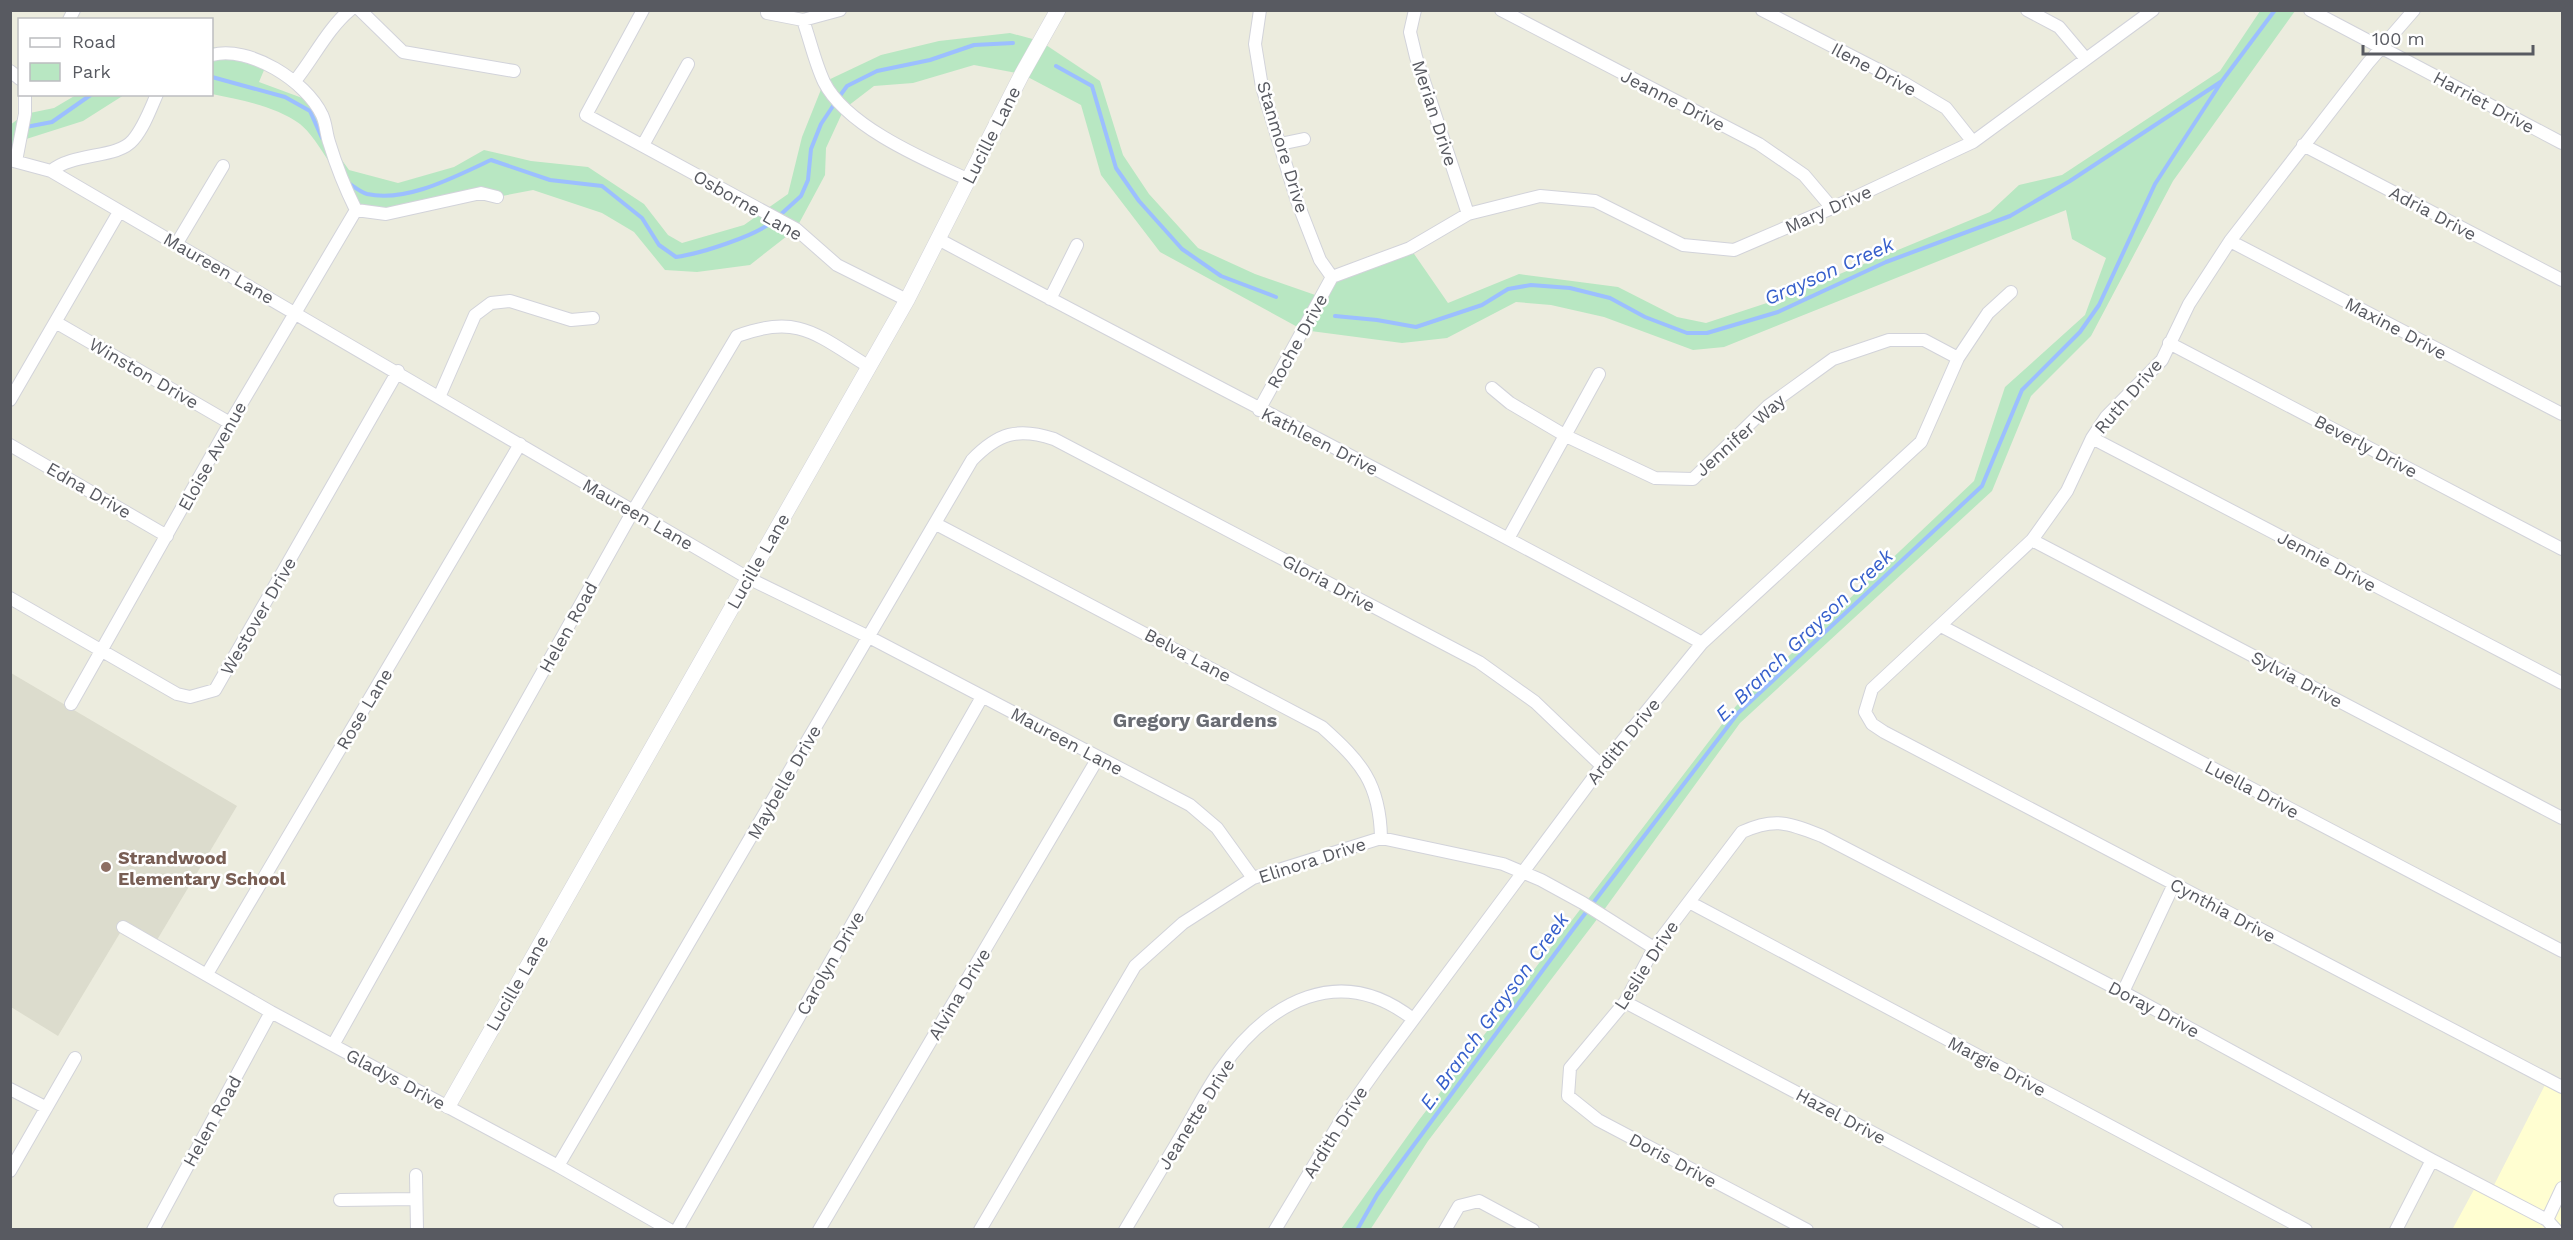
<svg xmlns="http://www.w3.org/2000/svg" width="2573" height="1240" font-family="'Work Sans',sans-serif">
  <rect width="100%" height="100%" fill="#ececde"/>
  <!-- commercial -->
  <path fill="#fffed1" d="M2548 1079 2562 1087V1229L2452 1230 2477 1184 2491 1191Z"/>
  <!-- education -->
  <path fill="#dcdccd" d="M11 673 237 806 154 945 123 928 58 1036 11 1007Z"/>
  <!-- green -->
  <path fill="#b8e7c2" d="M2260 11H2295L2173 181 2091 336 2031 396 1992 491 1740 723 1601 914 1428 1141 1370 1230 1341 1229 1419 1120 1736 706 1974 481 2005 387 2085 315 2106 258 2072 239 2066 210 1724 347 1693 350 1604 317 1551 305 1516 302 1447 338 1402 343 1303 330 1160 252 1101 175 1081 105 1022 74 974 65 913 83 874 86 844 109 826 148 825 175 796 229 750 265 697 272 665 270 634 232 602 213 533 190 497 197 481 193 386 214 356 210C346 190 317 137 300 124 275 106 241 100 212 94V46L221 52 267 63 259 82 313 102 329 142 349 170 398 183 454 167 484 150 531 161 588 167 644 204 668 235 682 243 744 225 788 194 802 137 824 82 881 55 939 41 1010 33 1040 41 1100 81 1123 155 1149 194 1198 248 1255 274 1321 297 1332 277 1410 248 1448 303 1519 274 1618 287 1677 317 1706 323 1779 299 1990 212 2019 185 2062 175 2220 71Z
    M76 95H124L83 121 20 141 11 160 10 125 25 114 54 108Z"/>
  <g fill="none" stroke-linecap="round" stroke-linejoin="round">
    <!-- stream -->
    <path stroke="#9cbfff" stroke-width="4" d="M1056 66 1092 86 1116 168 1139 201 1182 249 1221 276 1276 297
      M212 77 285 97 310 111 322 138
      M839 97 847 86 877 71 930 60 974 45 1013 43
      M26 127 52 122 92 94
      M347 182C353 186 360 192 367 194 407 203 456 176 491 160L550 180 602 186 642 218 659 245 676 257C699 254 756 236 773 221
      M779 216 801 196 808 180 811 149 821 124 835 103
      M1335 316 1377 320 1416 327 1482 305 1508 289 1531 285 1570 288 1610 298 1645 317 1687 333H1707L1778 312 1886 262 2010 216 2070 181 2222 81 2275 10
      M1357 1230 1377 1195 1571 932 1738 713 1982 486 2022 390 2080 332 2099 305 2155 184 2222 81"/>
    <!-- minor casing -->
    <g stroke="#d2d3da" stroke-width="14">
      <path id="minor" d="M360 10 403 52 514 71
        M643 10 586 115 796 229 837 265 907 300
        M1260 10 1255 44 1262 87 1297 201 1320 260 1332 277
        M1415 10 1410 32 1416 57 1468 214
        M1501 10 1759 144 1804 175 1832 208
        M1762 10 1904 83 1946 108 1973 142
        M2027 10 2059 27 2086 59
        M2310 10 2562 143
        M2414 10 2368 63 2230 241 2189 304 2162 360 2106 417 2092 438 2067 491 2032 540 1872 689 1865 712 1872 724 1884 732 2562 1087
        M767 13 803 20 840 10
        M69 20 74 10
        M803 20C810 40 815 63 824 82 846 126 923 159 967 179
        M212 55C249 45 306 81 322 115 326 123 326 133 329 142 336 165 345 188 356 210L386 214 481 193 497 197
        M10 71 20 79
        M295 81C313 59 328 28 350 10
        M1280 144 1304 139
        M643 145 688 64
        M2303 145 2562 280
        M10 160 51 171 748 578 869 637 1190 805 1217 828 1253 878
        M16 161 25 114V94
        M51 171C74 152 117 159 133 140 144 127 150 110 157 94
        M938 239C1192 375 1450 505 1702 643
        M2230 241 2562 414
        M177 243 223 166
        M1050 299 1077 245
        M57 323 230 423
        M2169 343 2562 549
        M1492 388 1510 403 1566 436 1655 478 1693 479 1768 406 1833 359 1889 340H1924L1958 358
        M440 395 475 315 491 303 510 301 571 320 593 318
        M10 400 119 212
        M1259 410 1332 277 1410 248 1468 214 1540 196 1595 201 1683 245 1734 250 1832 208 1973 142 2153 10
        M2092 438 2562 683
        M10 445 167 536
        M936 524 1322 727C1361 762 1380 783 1381 838
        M1509 537 1599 374
        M2032 540 2562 818
        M10 598 177 694 190 697 215 690 398 371
        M1941 626 2562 951
        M71 704 230 423 356 210
        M1689 902 2306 1230
        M123 927 271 1012 558 1166 670 1230
        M207 974 520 444
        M2123 992 2174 884
        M1625 1002 2057 1230
        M333 1045 633 511 737 336C798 313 817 335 868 366
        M10 1089 45 1107
        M558 1166 972 460C998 433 1018 427 1054 439L1479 662 1535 702 1602 766
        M10 1171 75 1058
        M416 1175 417 1230
        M340 1200 415 1199
        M2547 1220 2562 1188
        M153 1230 271 1012
        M677 1230 982 697
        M819 1230 1098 758
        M980 1230 1135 966 1183 923 1253 878 1381 838 1503 864 1541 880 1583 903 1654 948
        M1125 1230C1145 1197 1164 1164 1184 1131 1196 1111 1207 1088 1221 1069 1269 1001 1340 962 1413 1019
        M1275 1230 1344 1115 1378 1067 1602 766 1702 643 1921 442 1958 358 1988 313 2011 292
        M1445 1230 1459 1206 1479 1201 1533 1230
        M1807 1230 1598 1120 1568 1096 1570 1068 1625 1002 1654 948 1742 832C1775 817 1789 823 1822 836L2123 992 2432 1160 2547 1220 2556 1230
        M2396 1230 2432 1160"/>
    </g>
    <!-- tertiary casing -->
    <g stroke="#d2d3da" stroke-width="16">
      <path id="tertiary" d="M448 1106 907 300 1022 74 1058 10"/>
    </g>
    <!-- minor -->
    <use href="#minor" stroke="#fff" stroke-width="12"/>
    <!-- tertiary -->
    <use href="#tertiary" stroke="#fff" stroke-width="15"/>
  </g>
  <!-- markers -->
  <circle fill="#8d6e63" stroke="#fff" stroke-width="2" cx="106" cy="867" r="6"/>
  <g text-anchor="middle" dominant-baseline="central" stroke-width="5" stroke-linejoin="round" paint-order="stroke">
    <!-- street labels -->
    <g font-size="18" fill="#585a61" stroke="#fff">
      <text transform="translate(1874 69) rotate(28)">Ilene Drive</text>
      <text transform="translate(1673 100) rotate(27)">Jeanne Drive</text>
      <text transform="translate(2484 102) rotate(28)">Harriet Drive</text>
      <text transform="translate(1435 113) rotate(72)">Merian Drive</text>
      <text transform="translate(991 135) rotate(-63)">Lucille Lane</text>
      <text transform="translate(1283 147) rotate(73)">Stanmore Drive</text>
      <text transform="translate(748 205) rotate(30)">Osborne Lane</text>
      <text transform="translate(1828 209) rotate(-24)">Mary Drive</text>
      <text transform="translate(2433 213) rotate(28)">Adria Drive</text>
      <text transform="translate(219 268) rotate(30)">Maureen Lane</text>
      <text transform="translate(2396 328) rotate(28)">Maxine Drive</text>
      <text transform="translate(1297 341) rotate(-61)">Roche Drive</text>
      <text transform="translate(144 373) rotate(30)">Winston Drive</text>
      <text transform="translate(2128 396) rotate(-49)">Ruth Drive</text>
      <text transform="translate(1740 435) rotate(-42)">Jennifer Way</text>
      <text transform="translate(1320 441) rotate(27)">Kathleen Drive</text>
      <text transform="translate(2366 446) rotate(28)">Beverly Drive</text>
      <text transform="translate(212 456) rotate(-61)">Eloise Avenue</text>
      <text transform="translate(89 490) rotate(30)">Edna Drive</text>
      <text transform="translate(638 514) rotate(30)">Maureen Lane</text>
      <text transform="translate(758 561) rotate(-60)">Lucille Lane</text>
      <text transform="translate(2327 561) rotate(28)">Jennie Drive</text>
      <text transform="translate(1329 583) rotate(28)">Gloria Drive</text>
      <text transform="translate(258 616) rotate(-60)">Westover Drive</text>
      <text transform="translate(568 627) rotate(-61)">Helen Road</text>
      <text transform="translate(1188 655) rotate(28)">Belva Lane</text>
      <text transform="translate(2297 679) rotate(28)">Sylvia Drive</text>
      <text transform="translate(364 709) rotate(-59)">Rose Lane</text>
      <text transform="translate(1067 741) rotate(28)">Maureen Lane</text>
      <text transform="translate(1623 741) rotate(-51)">Ardith Drive</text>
      <text transform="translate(784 782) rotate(-60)">Maybelle Drive</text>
      <text transform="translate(2252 789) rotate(28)">Luella Drive</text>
      <text transform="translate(1312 860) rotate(-18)">Elinora Drive</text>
      <text transform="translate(2223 910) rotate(28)">Cynthia Drive</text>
      <text transform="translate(830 963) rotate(-60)">Carolyn Drive</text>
      <text transform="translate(1646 965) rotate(-57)">Leslie Drive</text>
      <text transform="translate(517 983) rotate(-60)">Lucille Lane</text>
      <text transform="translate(959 994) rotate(-59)">Alvina Drive</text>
      <text transform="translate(2154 1009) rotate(28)">Doray Drive</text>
      <text transform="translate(1997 1066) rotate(28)">Margie Drive</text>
      <text transform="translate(396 1079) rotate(28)">Gladys Drive</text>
      <text transform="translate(1196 1114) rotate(-58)">Jeanette Drive</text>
      <text transform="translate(1841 1116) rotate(28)">Hazel Drive</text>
      <text transform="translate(212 1121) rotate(-61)">Helen Road</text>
      <text transform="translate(1335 1132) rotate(-58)">Ardith Drive</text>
      <text transform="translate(1673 1160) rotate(28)">Doris Drive</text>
    </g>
    <!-- education labels -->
    <g font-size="18" font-weight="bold" fill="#785e54" stroke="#fff" text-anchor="start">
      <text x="118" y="857">Strandwood<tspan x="118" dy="21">Elementary School</tspan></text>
    </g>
    <!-- water labels -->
    <g font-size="20" font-style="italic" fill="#365fcb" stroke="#fff">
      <text transform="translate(1829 271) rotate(-24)">Grayson Creek</text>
      <text transform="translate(1804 635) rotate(-44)">E. Branch Grayson Creek</text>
      <text transform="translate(1494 1011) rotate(-54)">E. Branch Grayson Creek</text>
    </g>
    <!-- neighbourhood labels -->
    <g font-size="20" font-weight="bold" fill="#696c73" stroke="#fff">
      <text x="1195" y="720">Gregory Gardens</text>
    </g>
  </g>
  <!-- border -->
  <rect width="2573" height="1240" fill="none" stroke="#585a61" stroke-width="24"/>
  <!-- legend -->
  <rect x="18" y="18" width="195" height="78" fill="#ffffff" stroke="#bcbdc0" stroke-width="1.5"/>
  <rect x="30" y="38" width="30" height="9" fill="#ffffff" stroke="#bcbdc0" stroke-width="1.5"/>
  <text x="72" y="48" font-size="18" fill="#585a61">Road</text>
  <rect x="30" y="63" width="30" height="18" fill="#b8e7c2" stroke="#bcbdc0" stroke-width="1.5"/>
  <text x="72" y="78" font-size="18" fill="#585a61">Park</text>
  <!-- scale -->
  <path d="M2363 45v9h170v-9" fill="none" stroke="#585a61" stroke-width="3"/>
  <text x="2372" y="45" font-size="18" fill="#585a61" stroke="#ffffff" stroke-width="4.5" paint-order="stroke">100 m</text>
</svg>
